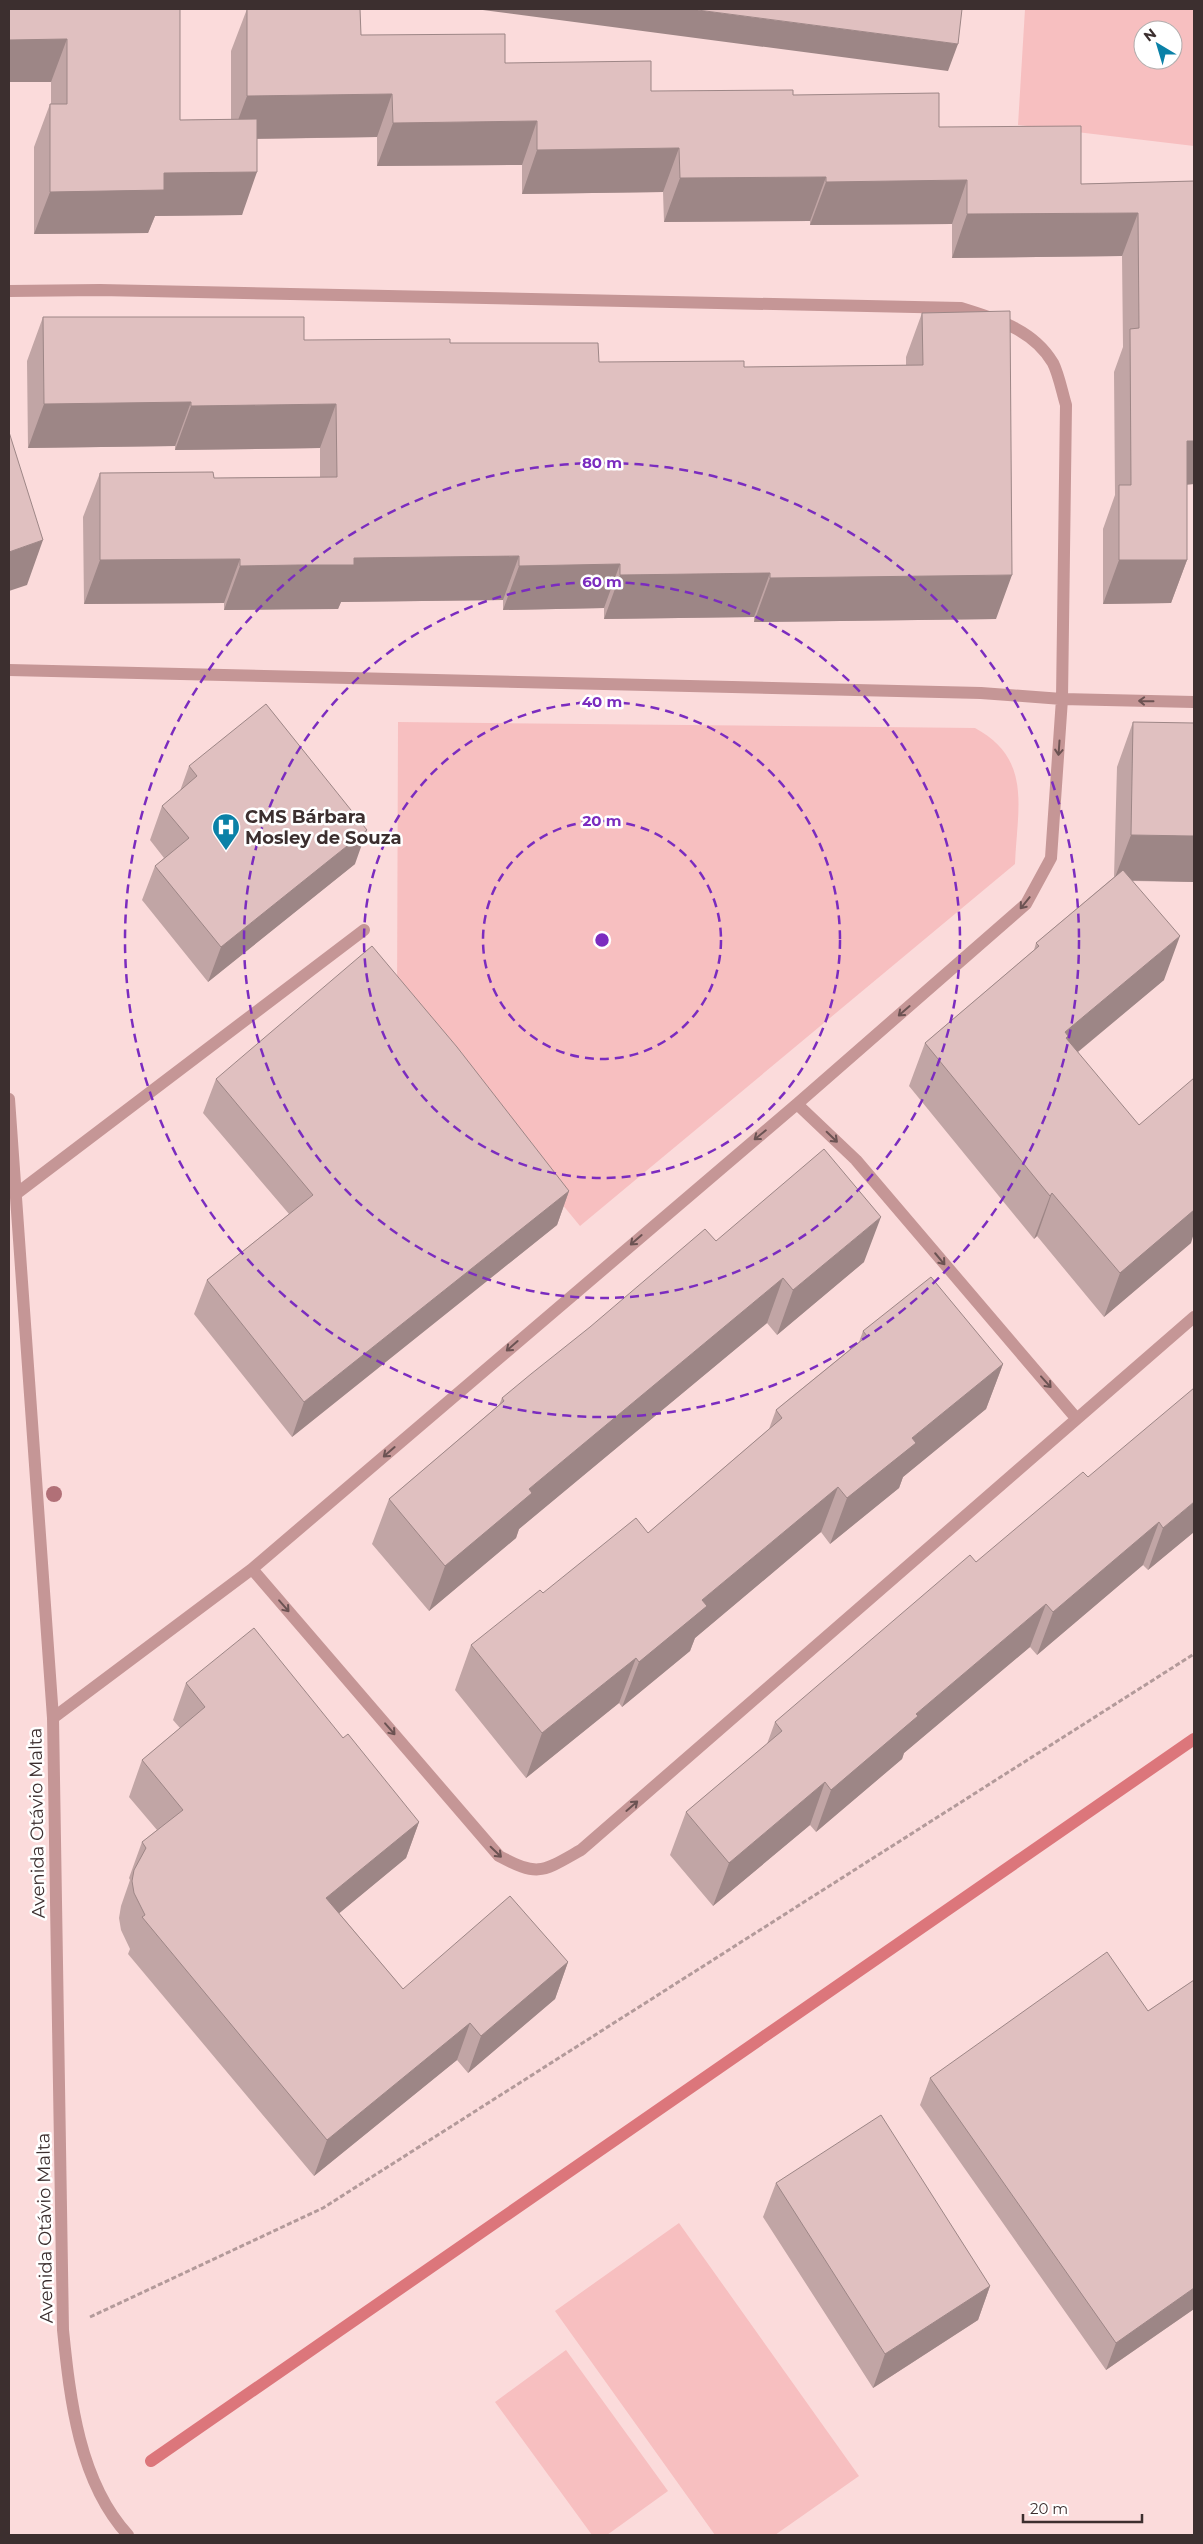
<svg xmlns="http://www.w3.org/2000/svg" width="1203" height="2544" font-family="Montserrat,sans-serif">
  <rect width="100%" height="100%" fill="#fbdbdb"/>
  <!-- green -->
  <path fill="#f7bfc0" fill-rule="evenodd" d="M1025 9H1194V146L1018 125ZM1143 30H1173V60H1143Z
    M398 722 975 728C1033 759 1017 809 1015 864L580 1226 397 1003Z
    M679 2223 859 2476 775 2535H715L555 2311Z
    M566 2350 668 2491 607 2535H592L495 2402Z"/>
  <g fill="none" stroke-linecap="round" stroke-linejoin="round">
    <!-- stream -->
    <path stroke="#dc767b" stroke-width="12" d="M151 2461 1194 1739"/>
    <!-- path -->
    <path stroke="#b39a9a" stroke-width="3" stroke-dasharray="5 2.5" stroke-linecap="butt" d="M90 2317 323 2208 1194 1654"/>
    <!-- minor -->
    <path stroke="#c59696" stroke-width="12" d="M9 291 100 290 961 308C996 319 1033 329 1053 363 1059 375 1062 392 1066 405L1062 699 1051 858 1026 904 797 1104 252 1569 53 1718
      M9 670 981 693 1062 699 1194 702
      M9 1099 53 1718 63 2330C70 2399 79 2482 128 2535
      M797 1104 856 1160 1076 1418
      M16 1194 364 930
      M252 1569 499 1856C539 1877 542 1872 581 1850L1194 1317"/>
  </g>
  <!-- trees -->
  <circle fill="#b17077" cx="54" cy="1494" r="8"/>
  <!-- wall -->
  <path fill="#c1a5a5" d="M9 9H180V120L231 119V51L247 9 361 35 651 91 793 95 939 127 1081 184 1194 181V484L1187 485V560L1171 603 1103 604V529L1115 495 1114 372 1123 347 1122 256 952 258V224L810 225V221L664 222 663 192 522 194V165L377 166V137L257 139 242 215 155 216 148 233 34 234V147L50 104H51V82H9Z
    M922 313 996 619 754 622V617L604 619V608L503 610V600L341 602 338 609H283L224 610V603L84 604 83 517 100 473 214 478 320 477V448L175 450V446L28 448 27 361 43 317 304 340 450 343 599 362 744 367 906 365V357Z
    M1133 722 1194 882 1132 881 1164 980 1078 1052 1191 1243 1104 1317 1037 1236 1034 1239 909 1086 925 1043 1034 950 1036 943 1114 877 1117 767Z
    M189 766 355 864 208 982 142 900 155 866 164 858 150 840 162 806 180 791Z
    M216 1079 569 1191 557 1225 292 1437 194 1314 207 1280 289 1214 203 1113Z
    M716 1241 864 1262 777 1335 767 1323 519 1529 516 1538 429 1611 372 1544 389 1499 499 1405 502 1398Z
    M863 1331 1003 1364 986 1409 903 1477 899 1488 830 1544 821 1532 695 1638 690 1651 622 1707 619 1703 526 1778 455 1690 471 1645 543 1593 648 1533 769 1429 776 1410 859 1342Z
    M1088 1477 1194 1532 1148 1570 1143 1565 1037 1655 1030 1647 904 1753 902 1759 816 1832 810 1825 713 1906 670 1855 686 1812 767 1744 775 1722 976 1562Z
    M186 1683 343 1738 419 1822 406 1858 339 1913 403 1989 568 1962 555 1999 468 2073 457 2060 314 2176 128 1954 130 1949 121 1930 119 1918 121 1906 130 1880 129 1878 142 1842 157 1830 129 1797 142 1760 180 1728 173 1720Z
    M1194 1980V2309L1106 2370 920 2105 930 2078 1148 2011Z
    M776 2183 990 2286 978 2320 873 2388 763 2217Z"/>
  <!-- shaded-wall -->
  <path fill="#9d8686" d="M475 9H690L958 44 948 71Z
    M67 39 51 82H9V40Z
    M392 94 377 137 231 139 247 96Z
    M537 121 522 165 377 166 393 123Z
    M679 148 663 192 522 194 537 150Z
    M257 172 242 215 155 216 148 233 34 234 50 192 164 173Z
    M826 177 810 221 664 222 680 178Z
    M967 180 952 224 810 225 826 182Z
    M1138 213 1122 256 952 258 967 214Z
    M191 402 175 446 28 448 44 404Z
    M336 404 320 448 175 450 191 406Z
    M1187 441H1194V484L1171 485Z
    M43 540 27 585 9 591V552Z
    M519 556 503 600 341 602 338 609 224 610 240 566 354 558Z
    M240 559 224 603 84 604 100 560Z
    M1119 560H1187L1171 603 1103 604Z
    M620 564 604 608 503 610 519 566Z
    M770 573 754 617 604 619 620 575Z
    M1012 575 996 619 754 622 770 578Z
    M367 830 355 864 208 982 221 947Z
    M1131 835 1194 836V882L1114 880Z
    M1180 936 1164 980 1056 1070 1065 1032Z
    M569 1191 557 1225 292 1437 304 1402Z
    M1052 1193 1037 1236 1034 1239 1050 1196Z
    M1194 1198V1233L1191 1243 1104 1317 1120 1273Z
    M881 1217 864 1262 777 1335 793 1290Z
    M783 1278 767 1323 519 1529 516 1538 429 1611 445 1566 529 1489Z
    M1003 1364 986 1409 903 1477 899 1488 830 1544 847 1498 912 1438Z
    M838 1487 821 1532 695 1638 690 1651 622 1707 639 1662 702 1600Z
    M1194 1502V1532L1148 1570 1163 1528Z
    M1159 1522 1143 1565 1037 1655 1053 1612Z
    M1046 1604 1030 1647 904 1753 902 1759 816 1832 831 1790 916 1714Z
    M636 1658 619 1703 526 1778 542 1733Z
    M825 1782 810 1825 713 1906 729 1863Z
    M419 1822 406 1858 313 1935 326 1898Z
    M568 1962 555 1999 468 2073 481 2036Z
    M470 2023 457 2060 314 2176 327 2140Z
    M990 2286 978 2320 873 2388 885 2354Z
    M1194 2288V2309L1106 2370 1116 2343Z"/>
  <!-- building -->
  <path fill="#e0c0c0" stroke="#9d8686" d="M9 9H180V120L257 119V172L164 173V190L50 192V104H67V39L9 40Z
    M247 9H360L361 35 505 34V63L651 61V91L793 90V95L939 93V127L1081 126V184L1194 181V441H1187V560H1119V485H1131L1130 329 1139 328 1138 213 967 214V180L826 182V177L680 178 679 148 537 150V121L393 123 392 94 247 96Z
    M690 9H962L958 44Z
    M1010 311 1012 575 770 578V573L620 575V564L519 566V556L354 558V565H299L240 566V559L100 560V473L213 472 214 478 337 477 336 404 191 406V402L44 404 43 317H304V340L450 339V343H598L599 362 744 361V367L923 365 922 313Z
    M9 432 43 540 9 552Z
    M266 704 367 830 221 947 155 866 189 838 162 806 197 776 189 766Z
    M1133 722 1194 723V836L1131 835Z
    M1123 870 1180 936 1065 1032 1068 1036 1066 1038 1139 1125 1194 1078V1210L1120 1273 1052 1193 1050 1196 925 1043 1039 946 1036 943Z
    M372 946 457 1047 569 1191 304 1402 207 1280 313 1195 216 1079Z
    M824 1149 881 1217 793 1290 783 1278 529 1489 532 1493 445 1566 389 1499 504 1401 502 1398 531 1374 590 1327 705 1229 716 1241Z
    M931 1277 1003 1364 912 1438 916 1443 847 1498 838 1487 702 1600 707 1606 639 1662 636 1658 542 1733 471 1645 540 1590 543 1593 636 1518 648 1533 782 1418 776 1410 867 1336 863 1331Z
    M1194 1388V1502L1163 1528 1159 1522 1053 1612 1046 1604 916 1714 918 1716 831 1790 825 1782 729 1863 686 1812 782 1731 775 1722 970 1555 976 1562 1083 1472 1088 1477Z
    M254 1628 343 1738 348 1734 419 1822 326 1898 403 1989 510 1896 568 1962 481 2036 470 2023 327 2140 142 1917 145 1915 134 1893 132 1881 134 1870 146 1848 142 1842 183 1810 142 1760 205 1707 186 1683Z
    M1107 1952 1148 2011 1194 1980V2288L1116 2343 930 2078Z
    M881 2115 990 2286 885 2354 776 2183Z"/>
  <!-- one-way arrows -->
  <defs><path id="oneway-shaft" d="M-6 0H5M1.5-3L5.5 0L1.5 3" fill="none" stroke-width="1.6" stroke-linecap="round" stroke-linejoin="round" transform="scale(1.25)"/></defs>
  <g stroke="#6c5353">
    <use href="#oneway-shaft" transform="translate(1146 701) rotate(-179)"/>
    <use href="#oneway-shaft" transform="translate(1059 748) rotate(94)"/>
    <use href="#oneway-shaft" transform="translate(1025 903) rotate(129)"/>
    <use href="#oneway-shaft" transform="translate(904 1011) rotate(139)"/>
    <use href="#oneway-shaft" transform="translate(760 1135) rotate(141)"/>
    <use href="#oneway-shaft" transform="translate(832 1137) rotate(44)"/>
    <use href="#oneway-shaft" transform="translate(636 1240) rotate(139)"/>
    <use href="#oneway-shaft" transform="translate(940 1259) rotate(50)"/>
    <use href="#oneway-shaft" transform="translate(512 1346) rotate(139)"/>
    <use href="#oneway-shaft" transform="translate(1046 1382) rotate(48)"/>
    <use href="#oneway-shaft" transform="translate(389 1452) rotate(139)"/>
    <use href="#oneway-shaft" transform="translate(284 1606) rotate(49)"/>
    <use href="#oneway-shaft" transform="translate(390 1729) rotate(49)"/>
    <use href="#oneway-shaft" transform="translate(632 1806) rotate(-41)"/>
    <use href="#oneway-shaft" transform="translate(496 1852) rotate(44)"/>
  </g>
  <!-- distance rings -->
  <g fill="none" stroke="#7b2cbf" stroke-width="2.5" stroke-dasharray="9 6">
    <circle cx="602" cy="940" r="119"/>
    <circle cx="602" cy="940" r="238"/>
    <circle cx="602" cy="940" r="358"/>
    <circle cx="602" cy="940" r="477"/>
  </g>
  <!-- icons -->
  <defs>
    <g id="hospital-pin" transform="scale(1.4375)"><path d="M0 17L-7.5 6A9.5 9.5 0 1 1 7.5 6Z" fill="#0a81a7" stroke="#fff"/><path d="M-5-5h3v3.5h4V-5h3V5h-3V1.5h-4V5h-3Z" fill="#fff"/></g>
  </defs>
  <g fill-rule="evenodd">
    <use href="#hospital-pin" x="226" y="827"/>
  </g>
  <g text-anchor="middle" dominant-baseline="central" stroke-width="5" stroke-linejoin="round" paint-order="stroke">
    <!-- poi labels -->
    <g font-size="18" font-weight="bold" fill="#3c2f2f" stroke="#fff" text-anchor="start">
      <text x="245" y="817">CMS Bárbara<tspan x="245" dy="21">Mosley de Souza</tspan></text>
    </g>
    <!-- street labels -->
    <g font-size="18" fill="#3c2f2f" stroke="#fff">
      <text transform="translate(37 1823) rotate(-91)">Avenida Otávio Malta</text>
      <text transform="translate(45 2228) rotate(-91)">Avenida Otávio Malta</text>
    </g>
  </g>
  <circle cx="602" cy="940" r="8" fill="#7b2cbf" stroke="#fff" stroke-width="2.5"/>
  <g font-size="15" text-anchor="middle" font-weight="bold" fill="#7b2cbf" stroke="#fff" stroke-width="5" stroke-linejoin="round" paint-order="stroke">
    <text x="602" y="468">80 m</text>
    <text x="602" y="587">60 m</text>
    <text x="602" y="707">40 m</text>
    <text x="602" y="826">20 m</text>
  </g>
  <!-- border -->
  <rect width="1203" height="2544" fill="none" stroke="#3c2f2f" stroke-width="20"/>
  <!-- north arrow -->
  <g transform="translate(1158 45) rotate(322)"><circle r="24" fill="#ffffff" stroke="#b1acac"/>
  <path d="M0-4L9 19L0 12L-9 19Z" fill="#0a81a7"/>
  <text y="-8" font-size="14" font-weight="bold" text-anchor="middle" fill="#3c2f2f">N</text>
  </g>
  <!-- scale -->
  <path d="M1023 2514v8h119v-8" fill="none" stroke="#3c2f2f" stroke-width="2.5"/>
  <text x="1030" y="2514" font-size="15" fill="#3c2f2f" stroke="#ffffff" stroke-width="4" paint-order="stroke">20 m</text>
</svg>
